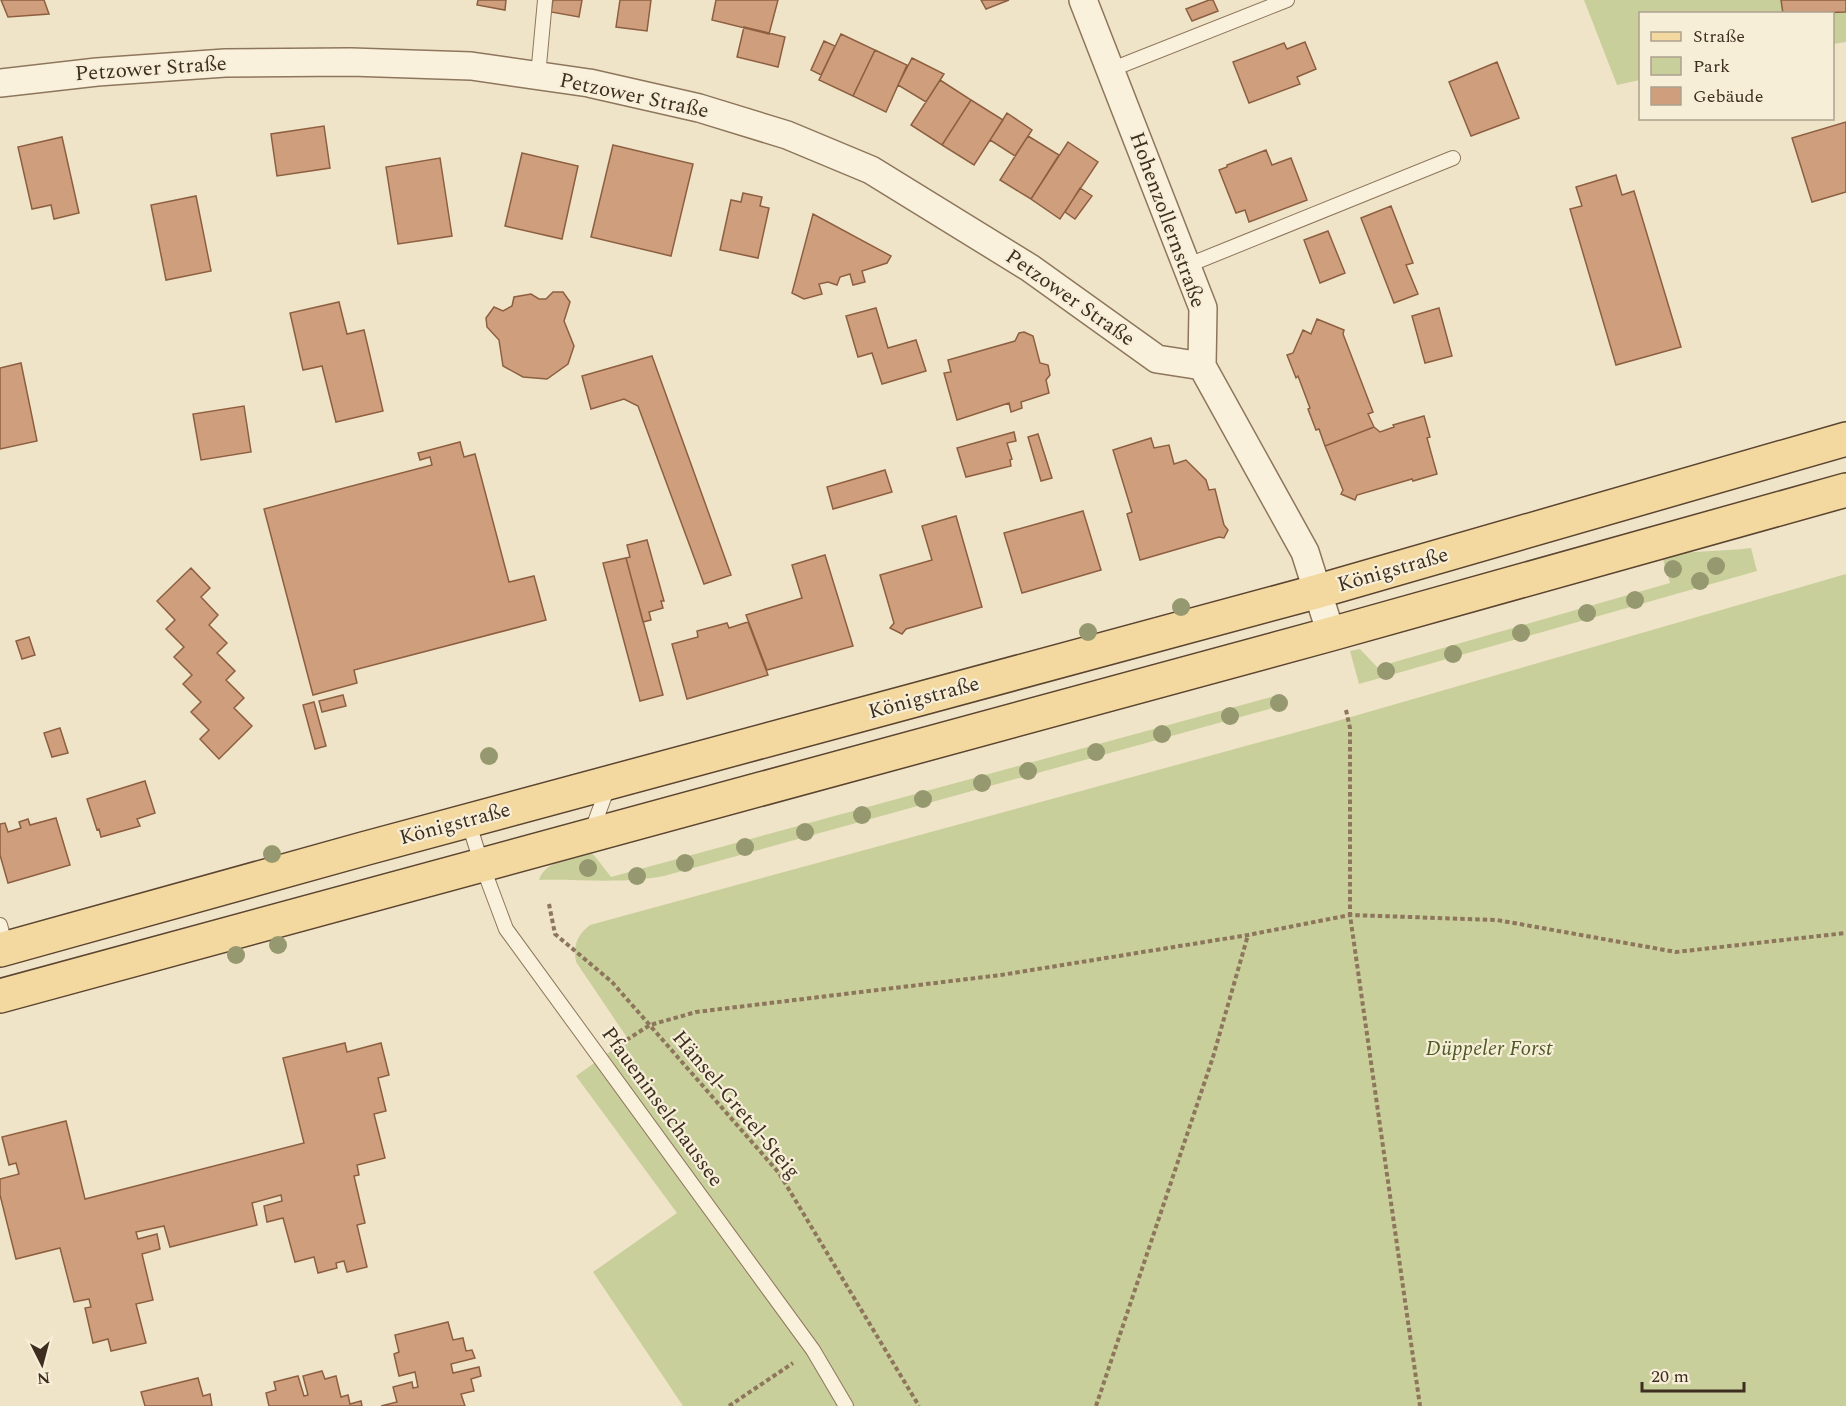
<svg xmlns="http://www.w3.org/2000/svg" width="1846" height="1406" font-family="Spectral,serif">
  <rect width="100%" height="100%" fill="#f0e4c8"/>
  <!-- green -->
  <path fill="#c9cf9b" d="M1584 0H1846V42L1833 44 1832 14H1640V80L1617 85Z
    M1751 548 1757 571 1359 684 1350 651 1360 649 1377 667 1670 583 1662 556C1692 550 1721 552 1751 548Z
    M1846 574V1406H683L593 1272 677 1213 576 1076 628 1039 576 962C573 946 577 935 590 925L1330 723Z
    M1282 694 1284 705 664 876C623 884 580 879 539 880 545 861 571 858 589 853L594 855 611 877Z"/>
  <!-- building -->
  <path fill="#cf9f7d" stroke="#8d5f41" stroke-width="1.5" d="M1 0H44L49 14 8 17Z
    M478 0H506L505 10 477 5Z
    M553 0H582L579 17 551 12Z
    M620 0H651L647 31 616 27Z
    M716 0H778L769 34 712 20Z
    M981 0H1009L986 9Z
    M1209 0H1213L1218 11 1192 21 1186 9Z
    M1781 0H1846V12L1783 14Z
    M744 27 785 37 778 67 737 57Z
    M841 34 875 50 853 96 819 80Z
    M824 41 835 46 821 75 811 70Z
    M1305 42 1316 69 1297 77 1300 84 1249 103 1233 62 1284 43 1287 49Z
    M875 50 907 65 886 112 853 96Z
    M912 58 944 74 926 102 898 85Z
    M1497 62 1519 118 1471 136 1449 82Z
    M940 80 971 100 942 145 911 125Z
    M971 100 1003 120 974 165 942 145Z
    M1007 113 1032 130 1015 156 990 140Z
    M1846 122V192L1812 202 1792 138Z
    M324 126 330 168 277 176 271 134Z
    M1028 136 1059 155 1031 199 1000 180Z
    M62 137 79 213 54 219 51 205 32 209 18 147Z
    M1068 142 1098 162 1060 219 1031 199Z
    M613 145 693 164 671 256 591 237Z
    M1266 150 1272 165 1291 158 1307 200 1249 222 1245 210 1236 213 1219 170 1227 167V165Z
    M522 153 578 166 562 239 505 226Z
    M440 158 452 236 398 244 386 167Z
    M1616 175 1622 195 1634 191 1681 347 1616 365 1570 209 1582 206 1576 187Z
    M1080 188 1092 196 1075 219 1065 212Z
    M743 193 762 197 760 206 769 208 758 258 720 250 731 200 741 202Z
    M196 196 211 271 166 280 151 205Z
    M1391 206 1413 263 1406 265 1418 294 1394 303 1361 218Z
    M813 214 891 256 887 263 862 271 865 282 853 285 850 274 840 277 837 285 828 282 819 284 822 294 804 299 792 293Z
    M1328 231 1345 273 1320 283 1304 240Z
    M553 292H563L570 302 564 321 574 346 568 364 547 379 523 377 503 366 499 340 487 327 486 318 494 307 503 311 512 306 514 297 531 294 539 299H546Z
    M339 302 347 334 364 330 383 411 336 422 322 366 303 370 290 313Z
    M876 308 888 348 916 340 926 371 882 384 872 353 858 357 846 316Z
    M1439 308 1452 356 1425 363 1412 316Z
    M1317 319 1344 330 1343 334 1373 412 1368 414 1374 427 1325 446 1319 429 1316 430 1308 409 1310 408 1298 376 1296 378 1287 355 1293 353 1303 330 1311 334Z
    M1024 332 1033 336 1040 363 1048 365 1050 375 1046 380 1049 393 1021 402 1022 408 1011 412 1009 403 957 420 944 373 951 372 948 360 1015 341 1019 333Z
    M652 356 731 575 704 584 638 406 624 399 591 409 582 376Z
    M21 363 37 441 0 449V368Z
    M244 406 251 452 201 460 193 414Z
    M1424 416 1430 437 1427 438 1437 474 1413 481 1412 479 1357 495 1355 500 1341 494 1343 490 1325 446 1374 427 1380 432 1394 427 1393 425Z
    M1014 432 1016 441 1007 443 1012 459 1010 460 1011 466 966 477 957 448Z
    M1038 434 1052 478 1041 481 1028 437Z
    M1151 438 1154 448 1169 445 1174 464 1186 460 1206 480 1209 490 1215 489 1224 525 1228 530 1224 538 1219 537 1140 560 1127 514 1132 512 1113 450Z
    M460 442 464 457 475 454 509 582 534 576 546 620 354 670 357 683 313 695 264 509 432 465 430 457 420 460 418 453Z
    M885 470 892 492 833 509 827 487Z
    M1083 511 1101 570 1022 593 1004 533Z
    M956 516 982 607 906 629 902 634 890 628 894 623 880 575 932 560 922 526Z
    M647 540 664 601H661L663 608 649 612 651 620 643 622 626 558 630 557 627 545Z
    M825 555 853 646 767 670 746 615 802 598 792 565Z
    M626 558 663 695 640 701 603 563Z
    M191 568 210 588 201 597 218 615 209 625 227 643 217 653 235 671 226 680 244 698 234 708 252 726 219 759 200 739 209 730 191 712 201 702 183 684 192 675 174 657 184 647 166 629 175 620 157 601Z
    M748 622 768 675 687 699 672 644 698 637 697 631 727 623 729 628Z
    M29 637 35 655 22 659 16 641Z
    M343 695 346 706 322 712 319 701Z
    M314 702 326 746 315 749 303 705Z
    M60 728 68 753 52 757 44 733Z
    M145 781 155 813 137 819 140 826 101 837 99 829 97 830 87 799Z
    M56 818 70 865 8 883 0 855V824L5 823 8 832 21 828 19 822 28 819 30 825Z
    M345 1043 347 1052 381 1043 389 1075 378 1078 386 1111 374 1114 385 1158 357 1165 359 1175 354 1176 365 1223 357 1225 367 1267 347 1272 344 1261 336 1263 337 1268 318 1273 314 1257 295 1262 283 1218 267 1222 264 1206 282 1201 281 1195 252 1203 257 1225 170 1247 164 1226 136 1232 138 1239 157 1234 160 1249 142 1254 153 1300 136 1304 146 1343 111 1351 108 1339 93 1343 85 1308 91 1307 89 1299 74 1302 60 1248 16 1259 0 1195V1179L19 1174 16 1163 9 1165 2 1137 66 1121 85 1199 304 1143 283 1058Z
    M448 1322 453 1340 463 1338 466 1351 472 1350 475 1358 451 1364 453 1373 479 1367 481 1376 471 1379 474 1391 461 1394 465 1406H381L397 1402 393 1387 412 1382 413 1388 418 1387 415 1372 399 1376 394 1354 399 1352 395 1335Z
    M322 1371 325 1379 336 1376 341 1397 348 1395 350 1404 361 1401 362 1406H269L266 1393 276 1390 274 1382 298 1376 304 1396 308 1395 303 1376Z
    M198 1378 203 1396 210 1394 212 1406H145L141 1392Z"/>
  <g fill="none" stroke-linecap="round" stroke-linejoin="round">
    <!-- lane casing -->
    <g stroke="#8d765c" stroke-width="16">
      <path id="lane" d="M1110 70 1287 0
        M538 76 545 0
        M1186 266 1453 158
        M468 821 482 865 506 929 813 1350 846 1406
        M591 833 609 784
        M0 925 6 948"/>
    </g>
    <!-- street casing -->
    <g stroke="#8d765c" stroke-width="30">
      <path id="street" d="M1083 0 1203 308 1202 366 1305 552 1331 634
        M0 83 97 72 225 63 351 62 471 66 589 83 699 108 787 135 871 170 1030 268 1157 359 1202 366"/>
    </g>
    <!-- primary casing -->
    <g stroke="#5b4430" stroke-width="36">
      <path id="primary" d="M0 950 363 849 1319 591 1846 439
        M0 996 1331 634 1846 490"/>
    </g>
    <!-- path -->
    <path stroke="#8d765c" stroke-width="4" stroke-dasharray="4.5 3" stroke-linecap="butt" d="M1346 710 1350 728V915L1420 1406
      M549 904 555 934 612 982 779 1173 919 1406
      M620 1044 650 1025 696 1012 1001 975 1248 935 1350 915 1497 920 1676 952 1846 933
      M729 1406 793 1363
      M1096 1406 1213 1057 1248 935"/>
    <!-- lane -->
    <use href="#lane" stroke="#faf1dc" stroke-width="14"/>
    <!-- street -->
    <use href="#street" stroke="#faf1dc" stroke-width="27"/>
    <!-- primary -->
    <use href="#primary" stroke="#f3d9a0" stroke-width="33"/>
  </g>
  <!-- trees -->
  <g fill="#96986f">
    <circle cx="1716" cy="566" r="9"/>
    <circle cx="1673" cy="569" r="9"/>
    <circle cx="1700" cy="581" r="9"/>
    <circle cx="1635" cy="600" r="9"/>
    <circle cx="1181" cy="607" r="9"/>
    <circle cx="1587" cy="613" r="9"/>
    <circle cx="1088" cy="632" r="9"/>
    <circle cx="1521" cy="633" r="9"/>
    <circle cx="1453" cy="654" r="9"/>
    <circle cx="1386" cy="671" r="9"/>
    <circle cx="1279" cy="703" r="9"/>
    <circle cx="1230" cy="716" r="9"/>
    <circle cx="1162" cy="734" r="9"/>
    <circle cx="1096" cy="752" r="9"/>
    <circle cx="489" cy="756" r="9"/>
    <circle cx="1028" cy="771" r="9"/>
    <circle cx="982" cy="783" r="9"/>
    <circle cx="923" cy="799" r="9"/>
    <circle cx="862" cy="815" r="9"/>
    <circle cx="805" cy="832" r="9"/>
    <circle cx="745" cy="847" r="9"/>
    <circle cx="272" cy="854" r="9"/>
    <circle cx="685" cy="863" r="9"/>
    <circle cx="588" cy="868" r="9"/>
    <circle cx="637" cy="876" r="9"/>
    <circle cx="278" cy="945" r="9"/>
    <circle cx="236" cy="955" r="9"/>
  </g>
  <g text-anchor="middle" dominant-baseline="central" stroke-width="4.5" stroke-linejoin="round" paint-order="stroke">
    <!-- street labels -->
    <g font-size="21" fill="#3d2e20" stroke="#f7eed8">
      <text transform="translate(151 69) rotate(-4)">Petzower Straße</text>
      <text transform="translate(634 96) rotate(12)">Petzower Straße</text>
      <text transform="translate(1167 220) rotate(70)">Hohenzollernstraße</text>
      <text transform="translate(1070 298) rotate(35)">Petzower Straße</text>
      <text transform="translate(1393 570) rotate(-16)">Königstraße</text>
      <text transform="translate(924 698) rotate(-15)">Königstraße</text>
      <text transform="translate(455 824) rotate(-15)">Königstraße</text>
      <text transform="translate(736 1105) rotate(50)">Hänsel-Gretel-Steig</text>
      <text transform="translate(662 1107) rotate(54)">Pfaueninselchaussee</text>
    </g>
    <!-- park labels -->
    <g font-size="21" font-style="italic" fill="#4d5a26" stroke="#f7eed8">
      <text x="1489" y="1049">Düppeler Forst</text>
    </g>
  </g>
  <!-- legend -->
  <rect x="1639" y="12" width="195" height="108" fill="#f7eed8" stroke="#ada18e" stroke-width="1.5"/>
  <rect x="1651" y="32" width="30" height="9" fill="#f3d9a0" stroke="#ada18e" stroke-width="1.5"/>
  <text x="1693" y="42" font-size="18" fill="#3d2e20">Straße</text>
  <rect x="1651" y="57" width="30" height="18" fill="#c9cf9b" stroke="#ada18e" stroke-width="1.5"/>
  <text x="1693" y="72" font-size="18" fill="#3d2e20">Park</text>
  <rect x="1651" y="87" width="30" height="18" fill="#cf9f7d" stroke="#ada18e" stroke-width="1.5"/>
  <text x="1693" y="102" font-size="18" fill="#3d2e20">Gebäude</text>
  <!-- north arrow -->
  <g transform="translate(42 1364) rotate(174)" stroke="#f7eed8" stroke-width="4.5" paint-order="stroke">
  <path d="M0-4.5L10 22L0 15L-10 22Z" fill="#3d2e20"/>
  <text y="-9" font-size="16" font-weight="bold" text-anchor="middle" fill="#3d2e20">N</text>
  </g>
  <!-- scale -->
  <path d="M1642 1382v9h102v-9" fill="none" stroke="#3d2e20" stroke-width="3"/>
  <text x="1651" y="1382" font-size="18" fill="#3d2e20" stroke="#f7eed8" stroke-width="4.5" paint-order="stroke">20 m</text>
</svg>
